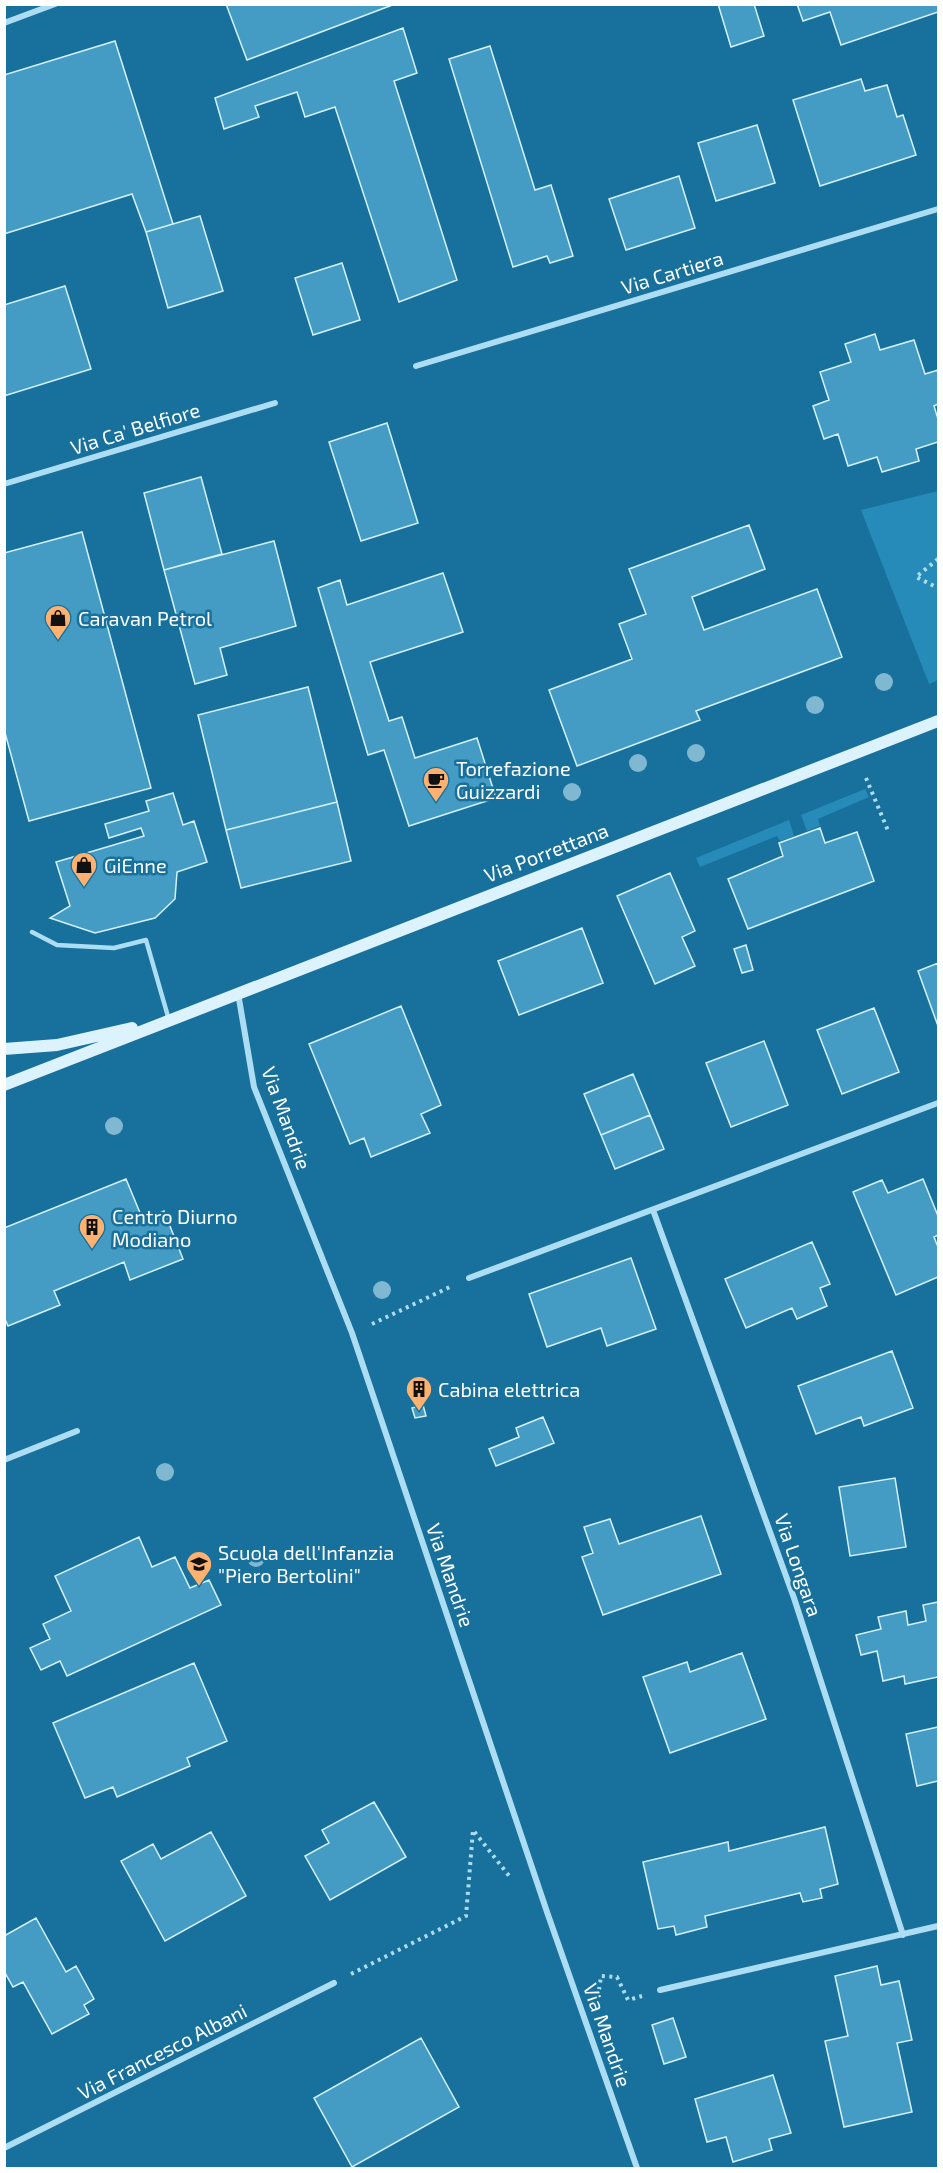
<svg xmlns="http://www.w3.org/2000/svg" width="943" height="2173" font-family="'Exo 2',sans-serif">
  <rect width="100%" height="100%" fill="#17719c"/>
  <!-- green -->
  <path fill="#268bb8" d="M938 491V680L929 684 861 510Z
    M865 789 869 797 818 819 820 826 807 831 801 815Z
    M789 820 794 836 780 841 777 836 700 867 696 858Z"/>
  <!-- building -->
  <path fill="#449cc4" stroke="#d5f1fc" stroke-width="1.5" d="M226 4H395L247 60Z
    M718 4H754L764 36 731 47Z
    M797 4H938V12L841 45 830 12 803 21Z
    M403 28 417 73 394 81 457 280 399 302 335 107 305 117 297 92 255 106 259 117 224 129 215 98Z
    M115 41 173 224 146 232 132 194 4 234V75Z
    M490 46 535 190 551 185 573 256 550 263 547 256 513 267 449 59Z
    M861 79 865 91 887 85 897 117 903 115 916 155 820 186 793 100Z
    M757 125 775 183 716 201 698 143Z
    M679 176 695 228 626 250 609 199Z
    M200 216 223 291 168 308 146 232Z
    M342 263 360 320 313 335 295 278Z
    M65 286 91 369 4 396V305Z
    M875 334 880 350 914 340 925 374 938 370V404L934 406 938 419V442L916 449 919 461 882 472 877 457 848 466 838 434 824 439 813 406 829 400 820 372 851 362 845 344Z
    M387 423 418 523 361 541 329 442Z
    M201 477 222 554 164 570 144 493Z
    M749 525 765 569 692 597 704 630 817 589 842 657 696 711 700 720 577 766 549 690 632 659 619 624 646 614 629 569Z
    M82 532 151 788 29 821 4 729V553Z
    M274 541 296 626 220 648 227 675 195 684 164 570Z
    M443 573 463 632 370 662 389 721 402 717 415 758 477 738 496 798 409 826 384 750 368 755 318 588 340 580 347 605Z
    M308 687 337 802 226 830 198 715Z
    M173 793 183 825 194 821 207 862 177 872 175 899 155 918 95 933 50 918 70 906 56 862 144 836 141 828 109 838 105 824 149 811 146 801Z
    M337 802 351 861 241 888 226 830Z
    M820 828 825 843 857 832 874 881 748 929 728 879 783 856 779 843Z
    M670 873 695 931 682 937 695 966 655 984 617 896Z
    M582 928 603 983 519 1015 498 961Z
    M746 945 753 970 742 973 734 949Z
    M938 963V1026L918 971Z
    M401 1006 441 1105 421 1114 430 1133 371 1157 364 1138 350 1144 309 1044Z
    M874 1008 899 1072 842 1094 817 1030Z
    M764 1041 788 1105 731 1127 706 1063Z
    M633 1074 650 1115 601 1135 584 1094Z
    M650 1115 664 1149 615 1169 601 1135Z
    M126 1179 143 1220 164 1211 183 1259 130 1280 124 1262 54 1291 60 1305 8 1326 4 1317V1228Z
    M923 1179 938 1216V1235L934 1237 938 1247V1277L896 1295 853 1192 882 1180 888 1193Z
    M812 1242 830 1284 820 1288 827 1306 797 1319 792 1308 746 1328 725 1279Z
    M631 1258 656 1329 607 1346 601 1328 547 1347 529 1294Z
    M892 1351 913 1408 864 1426 861 1417 816 1434 798 1386Z
    M423 1405 426 1416 415 1418 412 1408Z
    M543 1417 554 1443 496 1466 489 1449 519 1437 516 1428Z
    M895 1478 906 1547 850 1556 839 1487Z
    M701 1516 721 1574 603 1615 582 1557 593 1553 584 1527 610 1519 619 1544Z
    M139 1537 152 1567 175 1557 190 1588 209 1580 221 1605 67 1676 60 1661 41 1670 30 1648 50 1639 43 1624 71 1611 55 1576Z
    M938 1602V1677L905 1684 904 1676 883 1681 877 1651 861 1655 856 1635 881 1629 878 1617 906 1611 908 1625 926 1621 923 1605Z
    M742 1653 766 1719 670 1753 643 1677 687 1662 690 1672Z
    M194 1663 227 1741 187 1758 190 1766 117 1797 113 1787 85 1798 53 1723Z
    M938 1727V1781L917 1786 906 1734Z
    M374 1802 406 1857 330 1900 305 1856 329 1843 322 1830Z
    M825 1827 838 1884 820 1889 822 1898 803 1902 800 1893 705 1916 707 1927 676 1935 674 1926 658 1929 643 1862 728 1842 729 1851Z
    M211 1832 246 1896 165 1941 121 1861 153 1844 161 1859Z
    M36 1918 66 1972 76 1966 94 1999 84 2005 89 2014 52 2034 23 1982 13 1987 4 1971V1936Z
    M877 1966 881 1985 899 1981 912 2040 897 2043 912 2112 844 2127 825 2041 848 2036 835 1976Z
    M673 2018 686 2057 664 2064 652 2025Z
    M421 2038 459 2107 352 2167 314 2098Z
    M773 2075 791 2133 769 2139 772 2150 733 2162 726 2137 707 2142 695 2099Z"/>
  <g fill="none" stroke-linecap="round" stroke-linejoin="round">
    <!-- path -->
    <path stroke="#adddf2" stroke-width="4" stroke-dasharray="3 4.5" stroke-linecap="butt" d="M938 559 916 577 938 588
      M866 778 889 833
      M372 1324 452 1286
      M351 1974 466 1916 473 1830 510 1877
      M599 1990 601 1976 617 1977 628 2000 642 1996"/>
    <!-- service -->
    <path stroke="#adddf2" stroke-width="4.5" d="M32 932 57 945 114 948 146 940 169 1020"/>
    <!-- minor -->
    <path stroke="#adddf2" stroke-width="6" d="M4 23 55 4
      M416 366 938 209
      M4 484 275 403
      M238 993 254 1087 352 1333 547 1912 637 2168
      M653 1210 794 1598 903 1935
      M469 1278 938 1103
      M4 1460 77 1431
      M660 1990 938 1926
      M4 2148 334 1983"/>
    <!-- secondary -->
    <path stroke="#dcf2fc" stroke-width="12" d="M4 1049 57 1045 132 1028
      M4 1085 938 721"/>
  </g>
  <!-- trees -->
  <g fill="#80b7d1">
    <circle cx="884" cy="682" r="9"/>
    <circle cx="815" cy="705" r="9"/>
    <circle cx="696" cy="753" r="9"/>
    <circle cx="638" cy="763" r="9"/>
    <circle cx="572" cy="792" r="9"/>
    <circle cx="114" cy="1126" r="9"/>
    <circle cx="382" cy="1290" r="9"/>
    <circle cx="165" cy="1472" r="9"/>
    <circle cx="256" cy="1558" r="9"/>
  </g>
  <!-- icons -->
  <defs>
    <g id="shop-pin" transform="scale(1.35)"><path d="M0 17L-7.5 6A9.5 9.5 0 1 1 7.5 6Z" fill="#ffb26f" stroke="#17719c"/><path d="M-5-2.5h2.3a2.7 3.5 0 0 1 5.4 0H5L5.5 6h-11ZM-1.5-2.5h3a1.5 2.3 0 0 0-3 0Z" fill="#111"/></g>
    <g id="cafe-pin" transform="scale(1.35)"><path d="M0 17L-7.5 6A9.5 9.5 0 1 1 7.5 6Z" fill="#ffb26f" stroke="#17719c"/><path d="M-5.5-4.5H6V0H3Q3 3.5 0 3.5H-2.5Q-5.5 3.5-5.5 0ZM3-3.2v2h1.7v-2ZM-6 4.5H4V6H-6Z" fill="#111"/></g>
    <g id="building-pin" transform="scale(1.35)"><path d="M0 17L-7.5 6A9.5 9.5 0 1 1 7.5 6Z" fill="#ffb26f" stroke="#17719c"/><path d="M-4-6H4V6H1V3H-1V6H-4ZM-2.5-4.3h1.7v1.8h-1.7ZM.8-4.3h1.7v1.8H.8ZM-2.5-1h1.7V.8h-1.7ZM.8-1h1.7V.8H.8Z" fill="#111"/></g>
    <g id="school-pin" transform="scale(1.35)"><path d="M0 17L-7.5 6A9.5 9.5 0 1 1 7.5 6Z" fill="#ffb26f" stroke="#17719c"/><path d="M0-5L7-2L0 1L-7-2ZM-4 1L0 2.5L4 1V4Q0 6-4 4Z" fill="#111"/></g>
  </defs>
  <g fill-rule="evenodd">
    <use href="#shop-pin" x="58" y="618"/>
    <use href="#cafe-pin" x="436" y="780"/>
    <use href="#shop-pin" x="84" y="865"/>
    <use href="#building-pin" x="92" y="1227"/>
    <use href="#building-pin" x="419" y="1389"/>
    <use href="#school-pin" x="199" y="1564"/>
  </g>
  <g text-anchor="middle" dominant-baseline="central" stroke-width="5" stroke-linejoin="round" paint-order="stroke">
    <!-- street labels -->
    <g font-size="20" fill="#fff" stroke="#17719c">
      <text transform="translate(672 272) rotate(-17)">Via Cartiera</text>
      <text transform="translate(135 428) rotate(-17)">Via Ca' Belfiore</text>
      <text transform="translate(546 852) rotate(-21)">Via Porrettana</text>
      <text transform="translate(287 1118) rotate(70)">Via Mandrie</text>
      <text transform="translate(799 1565) rotate(71)">Via Longara</text>
      <text transform="translate(451 1575) rotate(71)">Via Mandrie</text>
      <text transform="translate(608 2035) rotate(71)">Via Mandrie</text>
      <text transform="translate(162 2051) rotate(-27)">Via Francesco Albani</text>
    </g>
    <!-- poi labels -->
    <g font-size="20" fill="#fff" stroke="#17719c" text-anchor="start">
      <text x="78" y="618">Caravan Petrol</text>
      <text x="456" y="768">Torrefazione<tspan x="456" dy="23">Guizzardi</tspan></text>
      <text x="104" y="865">GiEnne</text>
      <text x="112" y="1216">Centro Diurno<tspan x="112" dy="23">Modiano</tspan></text>
      <text x="438" y="1389">Cabina elettrica</text>
      <text x="218" y="1552">Scuola dell'Infanzia<tspan x="218" dy="23">"Piero Bertolini"</tspan></text>
    </g>
  </g>
  <!-- border -->
  <rect width="943" height="2173" fill="none" stroke="#ffffff" stroke-width="12"/>
</svg>
